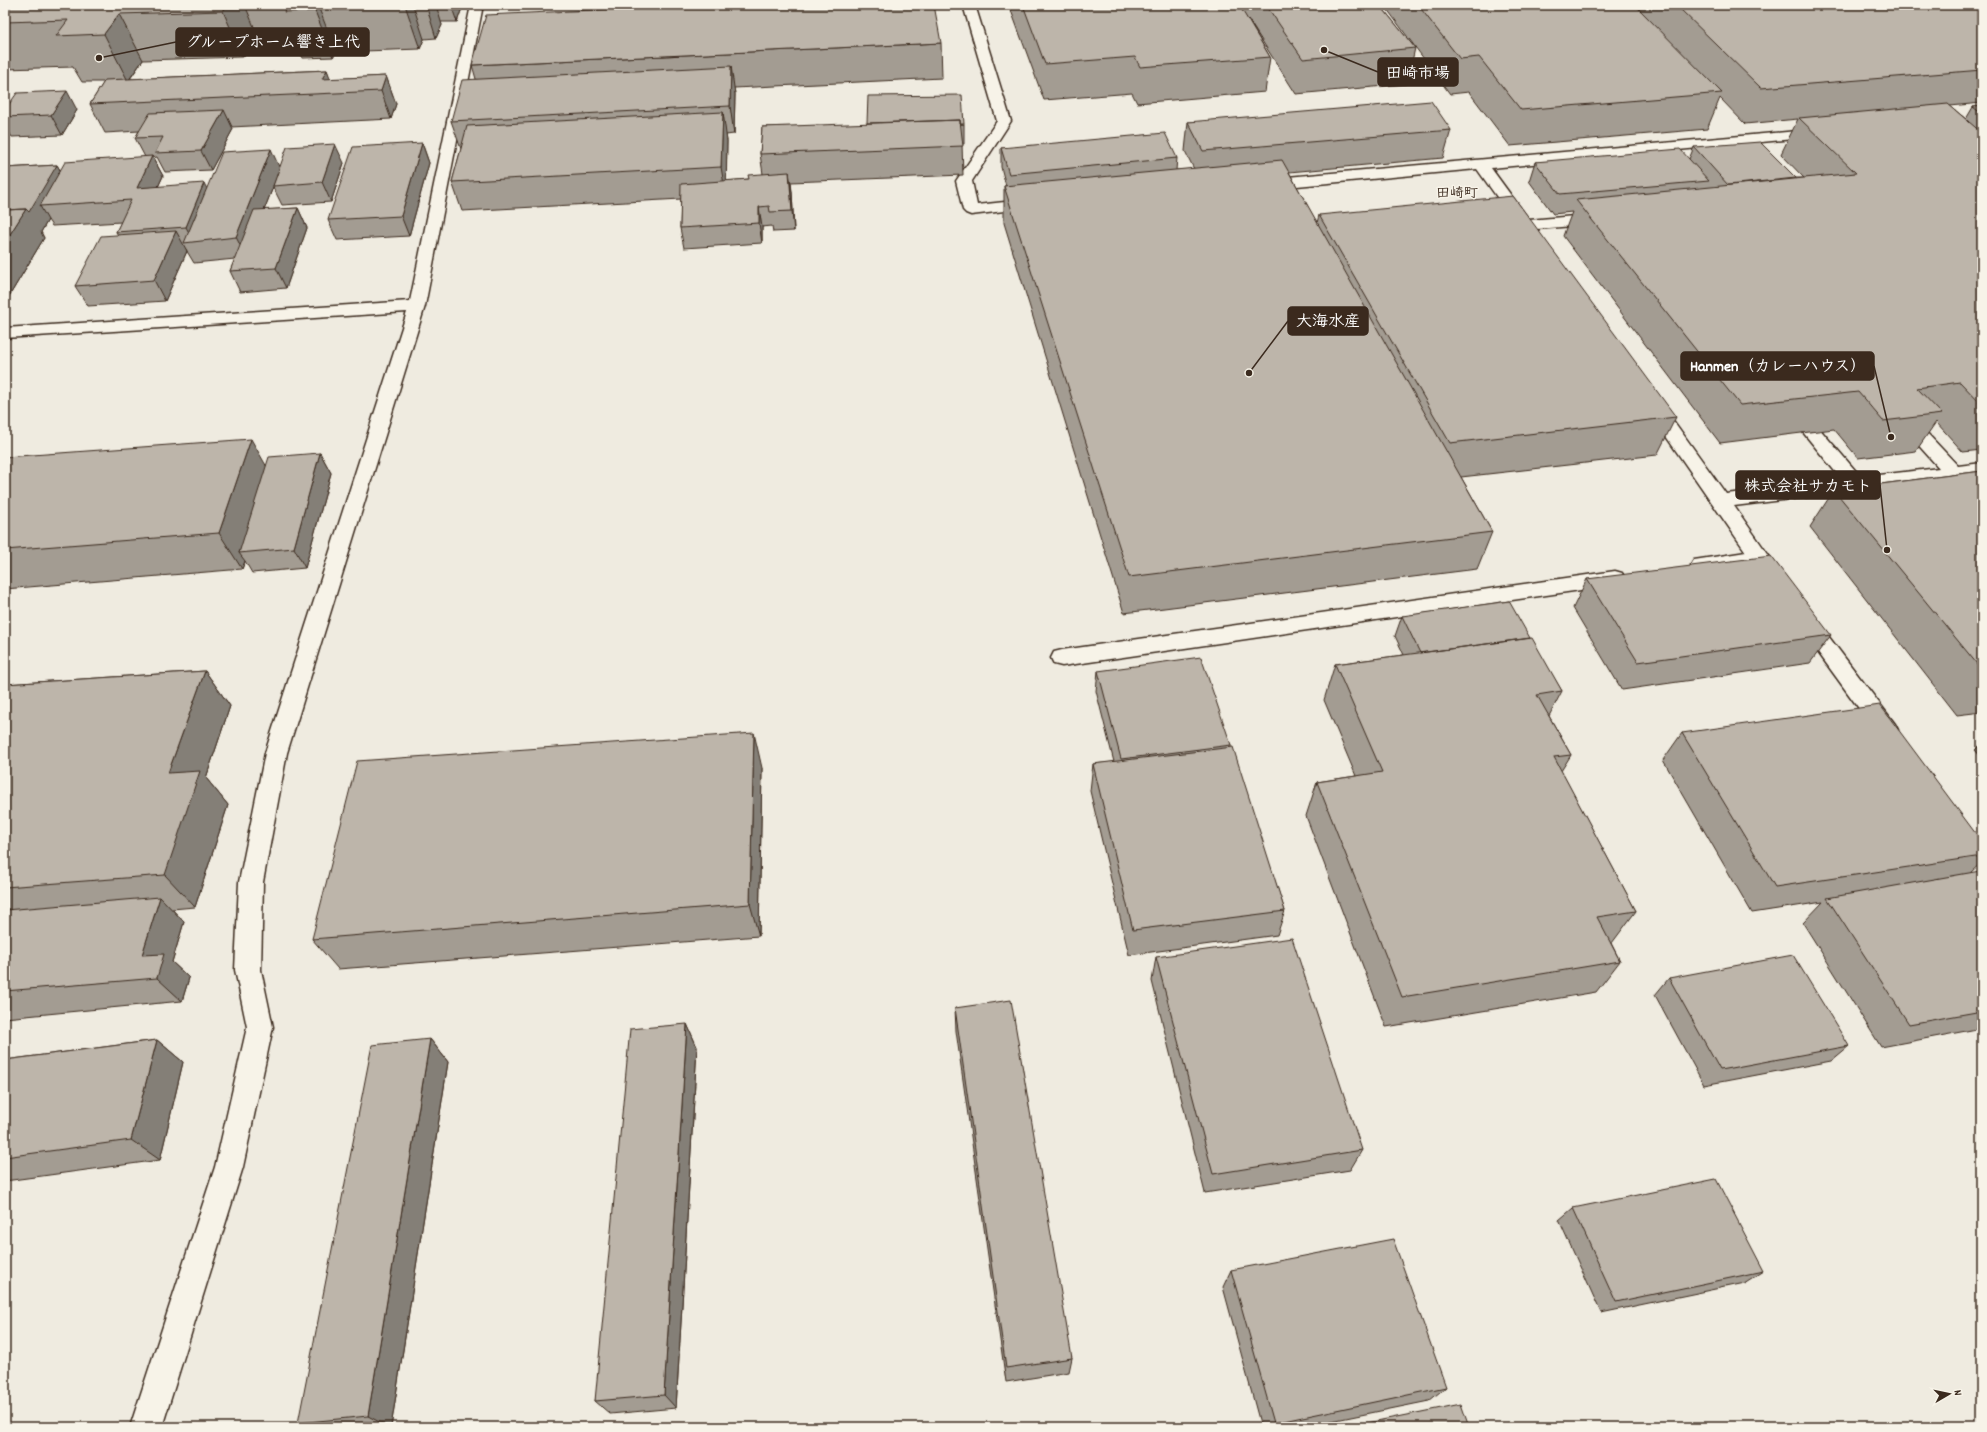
<svg xmlns="http://www.w3.org/2000/svg" width="1987" height="1432" font-family="Dekko,'Klee One',sans-serif">
  <rect width="100%" height="100%" fill="#efebe0"/>
  <filter id="ink" filterUnits="userSpaceOnUse"><feTurbulence type="fractalNoise" baseFrequency=".025" numOctaves="2"/><feDisplacementMap in="SourceGraphic" scale="8" xChannelSelector="R" yChannelSelector="G"/><feConvolveMatrix kernelMatrix="1 2 1 2 8 2 1 2 1" color-interpolation-filters="sRGB"/></filter>
  <g filter="url(#ink)">
    <g fill="none" stroke-linecap="round" stroke-linejoin="round">
      <!-- minor casing -->
      <g stroke="#3b2a1e" stroke-width="3">
        <path id="minor" d="M471 5H483L425 306 287 753 263 882 261 970 273 1027 243 1167 162 1427H130L215 1167 247 1027 235 970 239 882 265 753 407 312 5 338V328L410 301Z
          M963 5H975L1011 121 972 181 977 205 1033 199 1038 201 1041 204 1038 207 971 215 966 213 963 210 956 181 997 121Z
          M1819 129 1824 130 1826 133 1824 136 1491 168 1529 220 1597 214 1603 216 1605 219 1603 222 1597 224 1525 230 1519 228 1477 169 1264 189 1259 187 1256 184 1259 181 1264 179Z
          M1654 400 1660 402 1726 494 1842 480 1784 409 1787 405 1793 403 1799 405 1861 477 1939 468 1895 419 1898 415 1904 413 1910 415 1958 466 1982 463V475L1734 506 1786 580 1783 585C1767 590 1763 576 1755 565L1701 572 1694 570 1691 565 1694 560 1746 552 1645 406 1648 402Z
          M1615 571 1622 573 1625 578 1622 583 1615 585 1062 666 1054 664 1051 658 1054 652 1062 650Z
          M1806 613 1813 616 1895 724 1898 730 1895 736 1887 739 1879 736 1799 626 1796 621 1799 616Z"/>
      </g>
      <!-- minor -->
      <use href="#minor" fill="#f7f3e8" fill-rule="evenodd"/>
    </g>
    <!-- wall -->
    <path fill="#a39c92" stroke="#3b2a1e" d="M5 5H463L457 22H441L442 25 436 38 424 39 420 49 336 52 333 57 303 58 300 52H284L273 28H255L257 34 243 57 143 60 130 79 327 70 330 79 386 76 396 104 391 119 231 127 233 129 211 170 165 172 157 157 153 158 163 176 158 187 207 189 279 167 344 163 331 202 282 205 273 187 264 210 298 208 307 228 286 288 240 292 230 271 235 259 194 263 185 248 187 251 165 301 88 306 75 286 118 235 116 232 121 222 52 226 48 220 41 232 44 238 5 303V168L57 165 60 170 145 157 135 138 139 131 105 133 90 104 104 82H82L73 67 5 69Z
      M1009 5H1380L1415 48 1407 84 1296 94 1248 19 1270 57 1265 92 1137 103 1132 93 1044 100Z
      M1384 5H1982V103L1950 106 1966 119 1973 107 1982 106V450L1963 452 1936 422 1916 451 1858 458 1834 429 1720 443 1563 236 1572 212 1553 214 1529 181 1535 162 1689 159 1694 147 1796 178H1804L1781 154 1798 119 1745 124 1720 98 1707 129 1510 146 1469 92 1450 94Z
      M941 43 942 78 734 88 735 94 734 134 726 135 727 141 726 181 749 179 763 174 760 154 762 127 964 124V144H962L963 175 791 182 792 192 794 231 773 232 772 226 762 227V243L684 248 680 228 681 199 462 211 452 182 461 149 451 121 476 79 472 65Z
      M5 110H77L62 135 12 137 5 126Z
      M1188 122 1451 130 1443 158 1289 172 1317 223 1319 215 1676 417 1657 455 1461 477 1492 532 1477 569 1124 613 1004 223V186H1006L1001 167V148L1177 158 1176 170 1194 169 1185 151Z
      M422 143 429 163 409 236 337 240 328 220Z
      M320 453 331 473 305 568 252 573 245 561 242 569 5 589V457L267 466Z
      M1982 471V712L1957 715 1810 527 1834 490Z
      M1587 579 1831 635 1810 663 1622 690 1573 608Z
      M1402 616 1530 638 1562 691 1549 716 1571 755 1561 771 1636 911 1612 943H1611L1620 961 1596 992 1386 1027 1306 816 1317 782 1356 776 1324 700 1335 664 1404 655 1395 636Z
      M205 671 230 706 206 778 228 805 195 907 172 909 184 922 172 962 189 978 182 1001 5 1018V684Z
      M1098 671 1231 745V748L1285 911 1277 935 1129 955 1090 791 1093 764 1114 762 1096 691Z
      M1682 733 1982 842V862L1970 873 1982 875V1028L1881 1047 1803 923 1823 902 1752 913 1663 760Z
      M1982 743V758L1975 750Z
      M762 768 759 936 338 969 312 939Z
      M1156 957 1362 1150 1350 1170 1205 1193 1152 981Z
      M1669 978 1849 1046 1831 1061 1704 1085 1655 995Z
      M955 1008 1072 1358 1069 1372 1006 1382 956 1031Z
      M687 1024 697 1047 676 1408 610 1414 595 1401Z
      M430 1039 448 1062 391 1427H307L298 1423Z
      M157 1040 183 1062 160 1160 5 1181V1060Z
      M1573 1208 1764 1271 1745 1283 1601 1313 1559 1220Z
      M1231 1270 1446 1387 1429 1401 1302 1427H1261L1223 1287Z"/>
    <!-- shaded-wall -->
    <path fill="#847f77" stroke="#3b2a1e" d="M227 5H245L257 34 243 57 223 11Z
      M405 5H413L424 39 420 49Z
      M426 5H436L442 25 436 38Z
      M451 5H463L457 22Z
      M318 6 336 52 333 57 315 11Z
      M119 14 143 60 128 81 104 34Z
      M731 66 735 94 734 134 730 106Z
      M327 70 336 93 322 79Z
      M386 76 396 104 391 119 381 91Z
      M67 91 77 110 62 135 51 115Z
      M224 110 233 129 211 170 201 151Z
      M723 112 727 141 726 196 721 167Z
      M422 143 429 163 409 236 401 216Z
      M335 144 344 163 331 202 322 182Z
      M271 149 280 169 273 186V187L246 257 236 237Z
      M152 156 163 176 148 208 137 188Z
      M57 165 69 185 40 206 48 220 41 232 44 238 5 303V242L26 209Z
      M789 172 792 192 794 231 792 211Z
      M204 183 214 203 194 242 186 227Z
      M759 207 762 227V243L759 223Z
      M298 208 307 228 286 288 276 268Z
      M176 231 187 251 165 301 154 280Z
      M251 439 272 476 239 553 245 561 242 569 219 533Z
      M320 453 331 473 305 568 294 548Z
      M205 671 230 706 206 778 228 805 195 907 165 875 168 773Z
      M754 733 762 768 759 936 750 904Z
      M160 897 184 922 172 962 189 978 182 1001 157 978 142 955Z
      M687 1024 697 1047 676 1408 664 1395Z
      M430 1039 448 1062 391 1427H389L368 1416Z
      M157 1040 183 1062 160 1160 131 1140Z"/>
    <!-- building -->
    <path fill="#bdb5aa" stroke="#3b2a1e" d="M5 5H227L223 11 119 14 104 34 56 36 68 20 5 22Z
      M265 5H346L318 6 315 11 284 12 287 6H265Z
      M700 5H934L941 43 472 65 486 15Z
      M1023 5H1239L1270 57 1140 67 1135 57 1045 64Z
      M1266 5H1380L1415 48 1303 59Z
      M1418 5H1635L1722 93 1521 110 1479 57 1460 59Z
      M1676 5H1982V70L1761 88Z
      M731 66 730 106 451 121 462 80Z
      M327 70 322 79 386 76 381 91 90 104 105 80Z
      M67 91 51 115 5 117V110L17 93Z
      M962 95 964 124H960V120L867 123 868 96Z
      M1431 101 1451 130 1203 151 1188 122Z
      M1948 104 1982 133V405L1960 382 1917 388 1942 414 1883 421 1858 392 1740 405 1576 200 1856 173 1799 118Z
      M1982 106V114L1973 107Z
      M224 110 201 151 155 153 163 137 135 138 150 113Z
      M723 112 721 167 452 182 467 126Z
      M960 120 963 146 760 154 762 127Z
      M1165 133 1177 158 1009 174 1001 148Z
      M1760 142 1796 178 1728 185 1694 147Z
      M422 143 401 216 328 220 353 147Z
      M335 144 322 182 273 186 287 147Z
      M271 149 236 237 184 243 222 152Z
      M1680 149 1709 181 1560 194 1535 162Z
      M152 156 137 188 204 183 186 227 116 232 131 200 40 206 65 162Z
      M1282 160 1492 532 1129 577 1004 186Z
      M57 165 29 212 26 209 5 210V168Z
      M789 172 792 211 770 212 769 206 759 207V223L680 228 681 184 749 179 748 175Z
      M1513 196 1676 417 1450 443 1319 215Z
      M298 208 276 268 230 271 254 210Z
      M26 209 5 242V210Z
      M176 231 154 280 75 286 101 236Z
      M251 439 219 533 5 550V457Z
      M320 453 294 548 239 553 269 457Z
      M1982 471V670L1834 490Z
      M1771 556 1831 635 1638 662 1587 579Z
      M1509 601 1530 638 1420 653 1402 616Z
      M1532 638 1562 691 1537 695 1571 755 1554 757 1636 911 1597 917 1620 961 1402 997 1317 782 1382 772 1335 664Z
      M1201 657 1231 745 1121 759 1098 671Z
      M205 671 168 773 200 771 165 875 5 887V684Z
      M1880 705 1982 842V856L1775 887 1682 733Z
      M754 733 750 904 312 939 357 761Z
      M1233 747 1285 911 1133 930 1093 764Z
      M1980 871 1982 875V1011L1909 1024 1827 898Z
      M160 897 142 955 164 954 157 978 5 991V910Z
      M1292 938 1362 1150 1213 1174 1156 957Z
      M1793 955 1849 1046 1720 1070 1669 978Z
      M1011 1000 1072 1358 1006 1368 955 1008Z
      M687 1024 664 1395 595 1401 630 1029Z
      M430 1039 368 1416 298 1423 372 1045Z
      M157 1040 131 1140 5 1157V1060Z
      M1716 1179 1764 1271 1616 1302 1573 1208Z
      M1393 1239 1446 1387 1274 1423 1231 1270Z
      M1461 1404 1469 1427H1347Z"/>
  </g>
  <g text-anchor="middle" dominant-baseline="central" stroke-width="3" stroke-linejoin="round" paint-order="stroke">
    <!-- far-quarter labels -->
    <g font-size="14" font-weight="bold" fill="#3b2a1e" stroke="#f7f3e8">
      <text x="1457" y="194">田崎町</text>
    </g>
  </g>
  <!-- callouts -->
  <path fill="none" stroke="#3b2a1e" stroke-width="1.5" d="M99 58L176 42M1324 50L1378 72M1249 373L1288 321M1891 437L1874 366M1887 550L1880 485"/>
  <g fill="#3b2a1e" stroke="#f7f3e8" stroke-width="1.5">
    <circle cx="99" cy="58" r="4"/>
    <circle cx="1324" cy="50" r="4"/>
    <circle cx="1249" cy="373" r="4"/>
    <circle cx="1891" cy="437" r="4"/>
    <circle cx="1887" cy="550" r="4"/>
  </g>
  <g fill="#3b2a1e" stroke="#3b2a1e" stroke-width="1.5">
    <rect x="176" y="28" width="193" height="28" rx="4"/>
    <rect x="1378" y="58" width="80" height="28" rx="4"/>
    <rect x="1288" y="307" width="80" height="28" rx="4"/>
    <rect x="1681" y="352" width="193" height="28" rx="4"/>
    <rect x="1736" y="471" width="144" height="28" rx="4"/>
  </g>
  <g font-size="16" text-anchor="middle" font-weight="bold" fill="#fff">
    <text x="273" y="47">グループホーム響き上代</text>
    <text x="1418" y="78">田崎市場</text>
    <text x="1328" y="326">大海水産</text>
    <text x="1778" y="371">Hanmen（カレーハウス）</text>
    <text x="1808" y="491">株式会社サカモト</text>
  </g>
  <!-- margin -->
  <rect width="1987" height="1432" fill="none" stroke="#f7f3e8" stroke-width="20"/>
  <rect x="10" y="10" width="1967" height="1412" fill="none" stroke="#3b2a1e" stroke-width="1.5" filter="url(#ink)"/>
  <!-- north arrow -->
  <g transform="translate(1949 1394) rotate(81)" stroke="#f7f3e8" stroke-width="3" paint-order="stroke">
  <path d="M0-3L7 15L0 10L-7 15Z" fill="#3b2a1e"/>
  <text y="-6" font-size="11" font-weight="bold" text-anchor="middle" fill="#3b2a1e">N</text>
  </g>
</svg>
